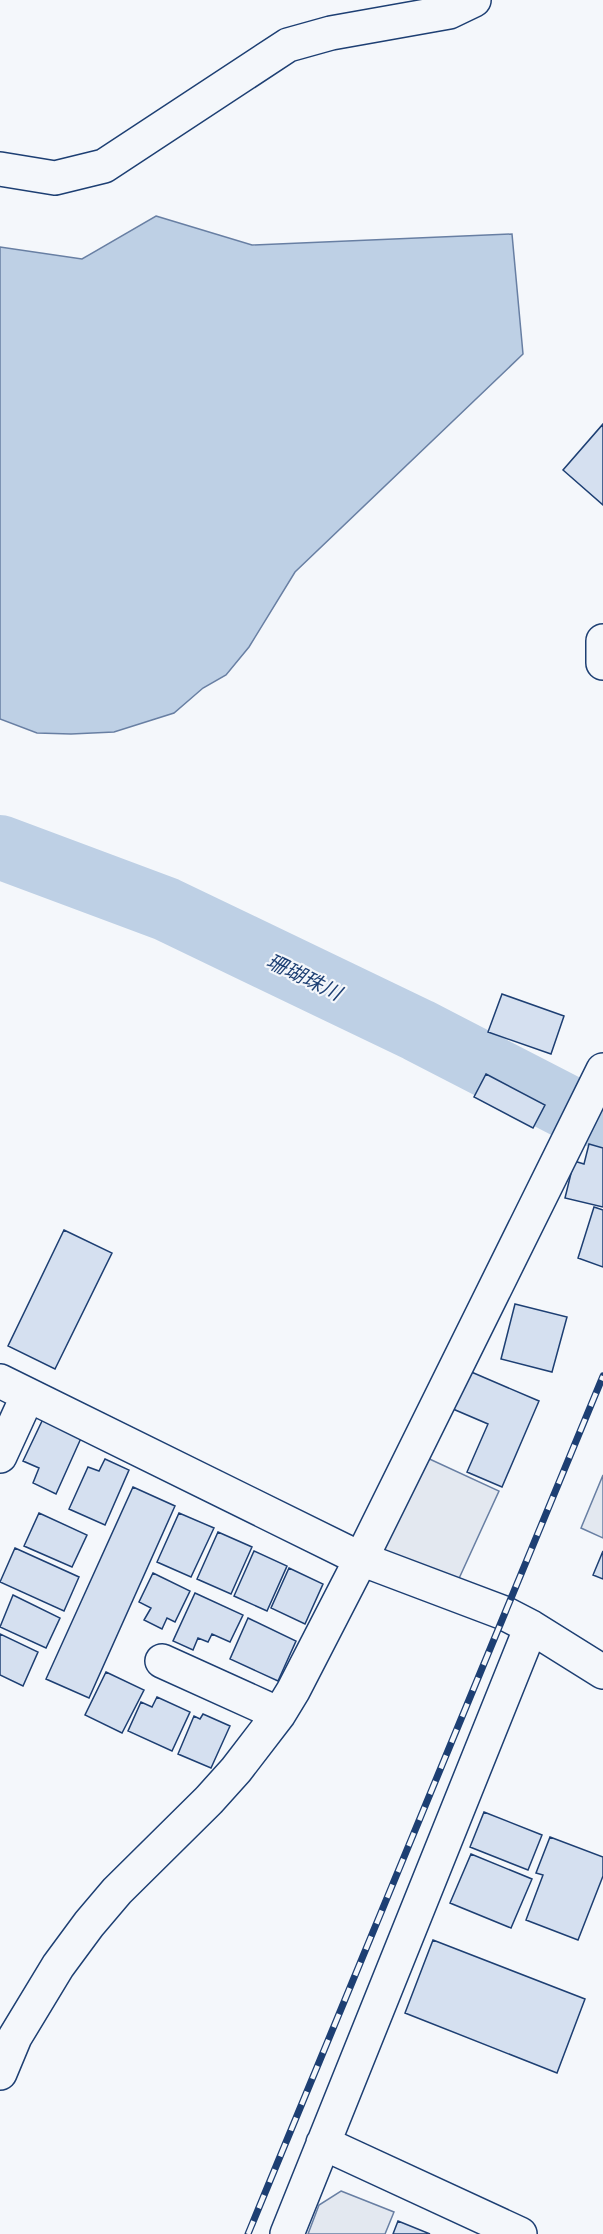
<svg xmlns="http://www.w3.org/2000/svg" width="603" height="2234" font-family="'Libre Baskerville','Noto Sans JP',serif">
  <rect width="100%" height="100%" fill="#f4f7fb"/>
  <!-- parking -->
  <path fill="#e3e8f0" stroke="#687fa3" stroke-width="1.5" d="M423 1456 499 1491 456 1585 380 1550Z
    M603 1475V1538L581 1528Z
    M341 2191 394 2212 385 2234H308L319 2205Z"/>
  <!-- water -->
  <path fill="#bed0e5" stroke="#687fa3" stroke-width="1.5" d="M156 216 252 245 512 234 523 354 295 572 249 647 226 675 203 688 174 713 114 732 71 734 37 733 0 719V247L82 259Z"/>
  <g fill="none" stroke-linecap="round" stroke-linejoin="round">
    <!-- river -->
    <path stroke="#bed0e5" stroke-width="64" d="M0 847 166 909 418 1030 569 1108 603 1117"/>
  </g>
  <!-- building -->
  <path fill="#d5e0f0" stroke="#1d3f73" stroke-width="1.5" d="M603 424V505L563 470Z
    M502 994 564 1016 551 1054 488 1032Z
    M486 1074 545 1105 533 1128 474 1097Z
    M589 1144 603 1148V1207L565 1198 574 1161 584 1164Z
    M594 1207 603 1210V1267L578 1258Z
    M64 1230 112 1253 55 1369 8 1346Z
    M515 1304 567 1317 552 1372 501 1359Z
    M469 1371 539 1401 502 1487 467 1472 488 1424 453 1409Z
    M43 1419 82 1436 56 1494 33 1483 39 1468 23 1461Z
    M105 1459 129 1470 105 1525 69 1509 88 1467 99 1471Z
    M133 1487 175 1506 89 1698 46 1679Z
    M39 1513 87 1535 72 1567 24 1546Z
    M179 1513 214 1528 191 1577 157 1562Z
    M218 1532 252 1547 231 1594 197 1579Z
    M15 1548 79 1577 64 1611 0 1582Z
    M254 1551 287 1566 267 1611 234 1596Z
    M603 1551V1579L593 1575Z
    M289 1568 323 1584 305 1624 271 1608Z
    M153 1573 190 1591 175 1622 167 1618 162 1629 144 1620 151 1608 139 1602Z
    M195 1593 243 1615 230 1642 212 1634 208 1642 198 1638 193 1650 173 1641Z
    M13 1595 60 1618 46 1648 0 1627Z
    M248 1618 296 1641 278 1681 230 1659Z
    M0 1634 38 1652 23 1686 0 1675Z
    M106 1672 144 1690 122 1733 85 1715Z
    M157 1697 190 1712 172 1751 128 1731 141 1702 152 1707Z
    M203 1714 230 1726 211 1768 178 1754 194 1716 200 1719Z
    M484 1812 542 1835 528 1870 470 1847Z
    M550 1837 603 1857V1876L578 1940 526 1920 543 1875 536 1873Z
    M471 1854 532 1879 511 1928 450 1903Z
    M433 1940 585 1999 557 2073 405 2013Z
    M398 2221 430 2234H393Z"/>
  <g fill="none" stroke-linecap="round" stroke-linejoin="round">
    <!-- minor casing -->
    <g stroke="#1d3f73" stroke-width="36">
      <path id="minor" d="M0 169 55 178 104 166 288 45 331 33 449 12 474 0
        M603 641V663
        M0 1381 361 1559 504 1613 531 1627 603 1672
        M0 1456 28 1395
        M162 1661 279 1714
        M0 2073 15 2037 58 1966 89 1924 117 1891 209 1800 236 1770 279 1714 293 1691 361 1559 603 1070
        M323 2143 520 2234
        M287 2234 531 1627"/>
    </g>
    <!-- minor -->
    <use href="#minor" stroke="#f4f7fb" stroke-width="33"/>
    <!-- rail casing -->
    <g stroke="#1d3f73" stroke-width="7">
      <path id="rail" d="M248 2234 603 1376"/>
    </g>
    <!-- rail -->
    <use href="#rail" stroke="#f4f7fb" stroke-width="4.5" stroke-dasharray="14" stroke-linecap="butt"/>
  </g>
  <g text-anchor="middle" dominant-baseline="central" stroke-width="4.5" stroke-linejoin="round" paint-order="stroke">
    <!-- water labels -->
    <g font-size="20" font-style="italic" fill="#1d3f73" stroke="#f4f7fb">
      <text transform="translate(304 977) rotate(26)">珊瑚珠川</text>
    </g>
  </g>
</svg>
